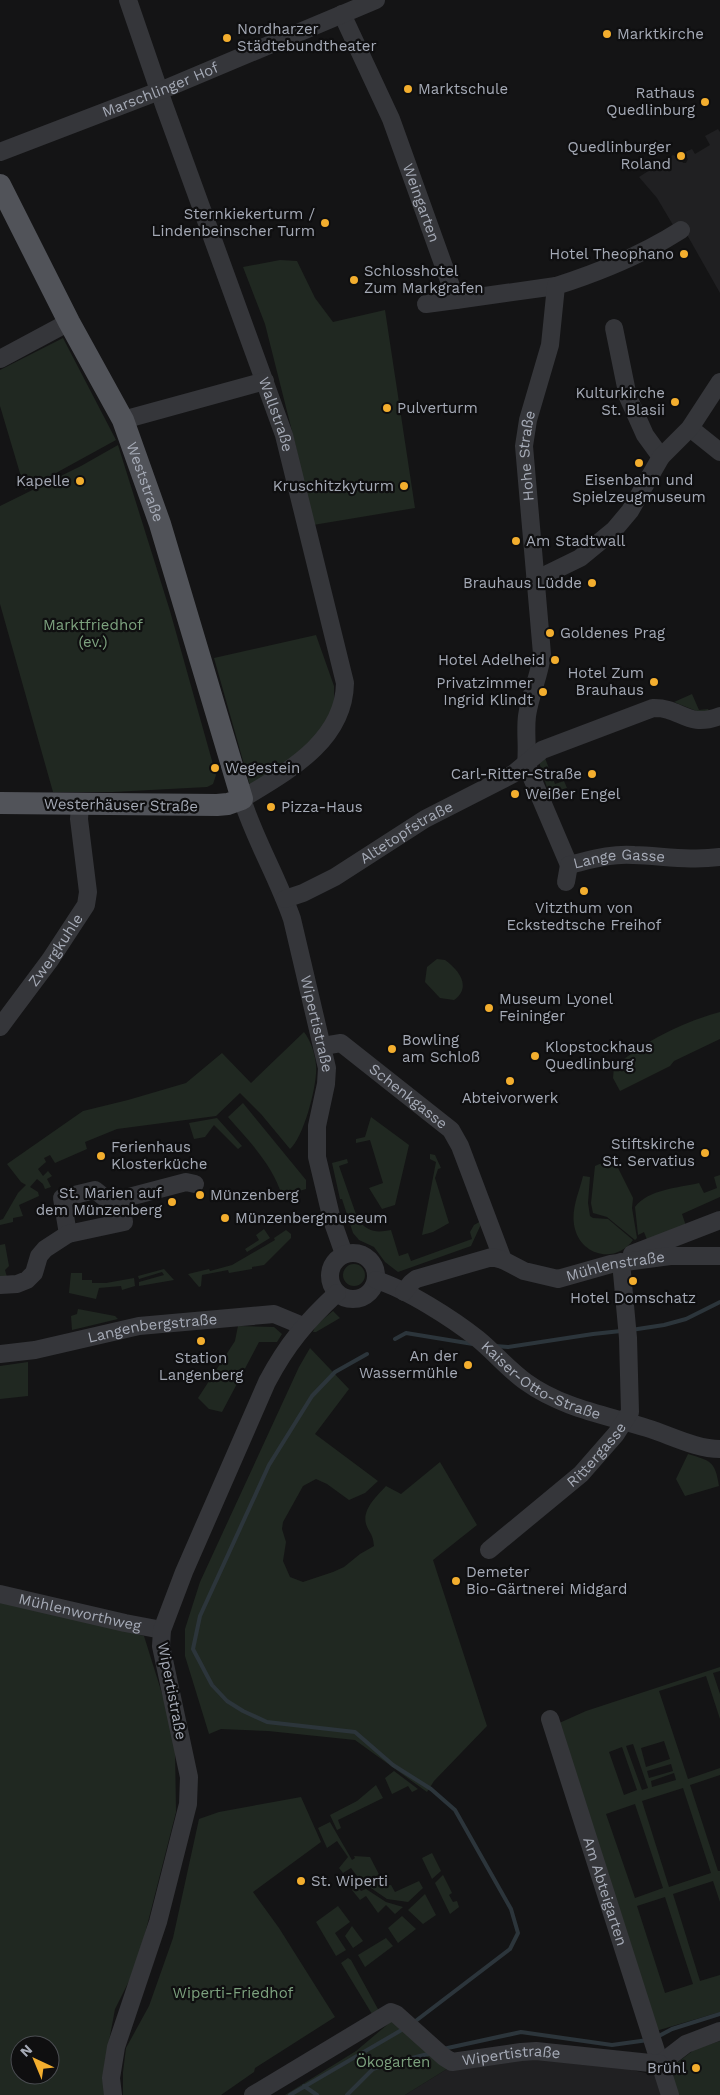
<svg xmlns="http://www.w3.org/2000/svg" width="720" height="2095" font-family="'Work Sans',sans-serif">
  <rect width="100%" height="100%" fill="#141415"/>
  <!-- built -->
  <path fill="#202022" d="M718 129 720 132V293L686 233 673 225 657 198 639 177 673 155 680 158 683 163H686L688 159 683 153 692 149 695 154 710 145 705 136Z
    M543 2059 605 2064 659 2076 665 2095H405L450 2067 501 2060Z"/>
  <!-- green -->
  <path fill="#202821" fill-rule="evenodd" d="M280 260 297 261 315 298 333 322 385 310 415 508 313 525 295 443 265 324 243 267Z
    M63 338 116 440 25 490 0 406V370Z
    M118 445 170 611 216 775 213 784 207 787 113 792H53L0 604V506L81 466Z
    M316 635 334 686V711L319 736 251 789 214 658Z
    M692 694 699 710 708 709 709 711 699 712 674 702Z
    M545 758 555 784 564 781 567 788 549 794 539 762Z
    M437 959 445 960C459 970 472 987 454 1000L440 998 425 982 427 967Z
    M720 1012V1039L674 1061 670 1066 620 1091 613 1078 614 1067C646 1040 681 1023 720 1012Z
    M304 1032C311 1041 315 1054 316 1065 318 1083 304 1137 290 1149L261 1114 240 1093 216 1116 117 1129 85 1142 87 1149 55 1163 50 1155 44 1158 46 1162 38 1169 43 1176 48 1171 52 1176 47 1179 51 1187 45 1189 43 1184 37 1179 30 1187 38 1192 39 1196 19 1205 23 1216 13 1218V1222L0 1225V1220L3 1219 18 1193 26 1185 21 1182 7 1164 83 1111 128 1100 186 1083 222 1053 251 1083Z
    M243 1103 306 1180V1189L282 1196C273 1165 249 1141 228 1117Z
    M371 1117 409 1145 395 1205 382 1209 369 1188 383 1183 370 1140 356 1143V1139L365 1137Z
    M217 1118 242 1146 238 1149 214 1125 205 1137 194 1139 189 1123Z
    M430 1154 435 1155 441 1168 438 1169 435 1178 449 1223 433 1232 422 1235 436 1162 430 1159Z
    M613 1158 633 1198 632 1208 637 1238 635 1240 607 1217 593 1213 591 1203 595 1166Z
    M347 1159 348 1163 339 1166 358 1220C368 1232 376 1233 391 1230L399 1256 408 1253 411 1261 472 1239 470 1232 474 1225 483 1220 471 1246 398 1272 385 1262 374 1247 359 1240 353 1233 342 1199H340L332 1163Z
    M720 1175V1197L682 1214 686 1226 648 1242 644 1232 638 1235 635 1207C649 1189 678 1188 699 1183L704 1193 717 1188 714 1177Z
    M583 1176 590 1177 588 1203 590 1216 593 1218 608 1219 633 1240C616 1264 582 1256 575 1229 570 1211 579 1193 583 1176Z
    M264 1229 270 1238 247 1252 245 1249 259 1240 256 1235Z
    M286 1230 291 1234V1238L264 1265 252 1267V1269L229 1273 228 1270 202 1275 201 1286 199 1287 188 1274 209 1269 210 1271 232 1265 275 1240 274 1238Z
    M5 1244 9 1266 5 1270 7 1277H0V1245Z
    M343 1275a11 11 0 1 1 22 0a11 11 0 1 1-22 0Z
    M164 1269 174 1280 139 1286V1282L164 1275 162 1272 139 1279 138 1276Z
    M71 1273H82V1280H92V1283H106L134 1278 135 1286 122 1290 121 1286 99 1288 96 1299 69 1293Z
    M78 1309 115 1316 118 1319 72 1330 71 1316 77 1314Z
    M333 1311 340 1318 316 1332H313L316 1325Z
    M238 1326 274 1327 282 1334 277 1342H259L222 1412 209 1409 198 1398 235 1341Z
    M310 1348 349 1389 315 1434 378 1481 365 1493 349 1500 327 1484 316 1479 303 1486 283 1522 282 1529 286 1542 283 1561 290 1577 303 1582 333 1572 344 1567 360 1554 374 1546C373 1533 369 1533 366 1524 362 1509 377 1496 386 1486L401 1494 440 1462 477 1525 433 1560 487 1726 434 1781 427 1792 355 1740 268 1731 221 1729 209 1734 185 1656V1629L200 1582 299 1367Z
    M28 1362V1396L0 1399V1366Z
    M688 1454C711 1461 715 1461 719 1486L685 1496 676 1479Z
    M0 1598 17 1600 144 1636 164 1700 175 1748 176 1812 137 1965 115 2009 104 2068 106 2095H0ZM20 2045H50V2075H20Z
    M720 1667V1671L713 1673 720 1694V1719L706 1676 659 1691 688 1779 720 1768V1775L690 1785 718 1871H720V1902L713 1881 673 1894 700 1981 720 1975V2012L656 2031 557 1724 586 1711ZM664 1741 670 1759 646 1767 641 1748ZM633 1744 648 1788 642 1790 626 1746ZM622 1747 637 1790 624 1795 609 1752ZM671 1764 673 1771 649 1778 647 1771ZM674 1773 676 1780 652 1787 651 1781ZM683 1788 711 1873 669 1887 642 1801ZM635 1804 663 1888 635 1898 606 1814ZM665 1897 693 1984 665 1993 637 1906Z
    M394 1771 418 1789 412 1792 408 1786 392 1794 385 1778Z
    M376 1785 383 1798 338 1820 341 1828 337 1830 330 1815 357 1801Z
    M301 1797 321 1842 253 1892 279 1928 335 2017 255 2068 254 2072 221 2095H123V2072L126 2048 149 2006 173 1938 199 1819 219 1812Z
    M330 1822 352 1860 355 1858 354 1856 370 1857 385 1886 391 1885 395 1892 419 1881 423 1888 408 1902 387 1899 368 1886 366 1880H360L351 1868 343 1873 339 1868 348 1857 337 1841 327 1848 318 1828Z
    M432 1853 441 1871 432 1879 422 1858Z
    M443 1875 452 1893 449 1895 453 1902 457 1901 459 1907 450 1914 435 1883Z
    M357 1886 361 1891 366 1889 386 1902 403 1907 395 1914 386 1905 378 1913 366 1896 360 1900 352 1890Z
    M425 1894 436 1915 423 1924 408 1910Z
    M338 1906 350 1922 335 1933 346 1950 336 1956 316 1922Z
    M402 1916 416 1929 398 1943 388 1928Z
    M352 1926 363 1941 353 1948 345 1936Z
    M386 1938 393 1946 365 1967 358 1955Z
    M348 1958 351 1960 379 2011 372 2014 341 1963Z
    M394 2019 450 2067 405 2095H285L356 2051Z
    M720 2041V2095H675L671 2070 673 2066 695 2049Z"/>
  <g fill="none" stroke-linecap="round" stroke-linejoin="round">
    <!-- stream -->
    <path stroke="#2c353b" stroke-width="4" d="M631 1330 664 1325 686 1319 720 1302
      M395 1339 406 1333 473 1344
      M495 1346 508 1347 593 1334 621 1331
      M367 1354 335 1372 312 1396 269 1465 200 1616 193 1649 212 1685 227 1701 243 1711 267 1722 355 1732 393 1765 431 1789 455 1810 511 1909 518 1933 510 1949 413 2023
      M657 2037 672 2029 720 2014
      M443 2049 521 2032 612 2045 648 2040
      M304 2086 317 2095
      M290 2095 405 2028
      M347 2095 373 2069 384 2065 432 2053"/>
    <!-- minor -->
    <g stroke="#35363a" stroke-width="18">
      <path id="s1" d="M128 0 164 105 284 435 345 683C344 742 286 772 242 799 255 840 278 878 292 919L327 1068 326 1084 317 1126V1157L332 1220 344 1254"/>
      <path id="s2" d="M342 14 391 119 456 300 556 286"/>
      <path id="s3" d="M0 152 167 88 376 0"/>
      <path d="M426 304 456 300"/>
      <path d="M614 328 628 397 645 435 661 457"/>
      <path d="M0 359 69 322"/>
      <path d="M123 420 265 381"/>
      <path d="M690 428 720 452"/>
      <path d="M535 580 580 558 614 530 630 511 661 457 690 428 720 382"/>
      <path id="s4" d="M526 764C528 747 525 732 527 716 530 694 540 675 542 654L524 446 528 420 550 345 556 286C600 272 642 255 681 230"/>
      <path d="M526 764 569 865"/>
      <path id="s5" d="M569 865C590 860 612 853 634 855 663 856 691 861 720 857"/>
      <path d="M566 882 569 865"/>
      <path id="s6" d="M285 899 303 893 335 877 425 819 513 774 542 750 653 708C681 707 687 729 720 716"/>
      <path id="s7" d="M0 1027 50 960 86 905 88 892 79 819 80 805"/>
      <path id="s8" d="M323 1046 341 1043 451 1130 460 1146 503 1260"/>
      <path d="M68 1234 62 1198 95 1190 110 1202 186 1182 195 1184"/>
      <circle cx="353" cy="1276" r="23"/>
      <path d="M632 1254 720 1220"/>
      <path id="s9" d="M376 1280C406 1289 453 1319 478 1339 495 1353 509 1370 526 1382 562 1408 606 1415 647 1428 670 1435 696 1449 720 1449"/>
      <path d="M0 1285 17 1284 27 1280 34 1273 39 1256 45 1249 68 1234 124 1222 121 1200"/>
      <path id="s10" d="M404 1292 411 1283 416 1279 492 1257 503 1260 524 1271 558 1279 611 1264 670 1256H720"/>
      <path id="s11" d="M0 1354 35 1350 139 1326 274 1314 303 1326"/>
      <path id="s12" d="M489 1550 581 1474 616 1434 630 1412 628 1338 621 1262"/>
      <path id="s13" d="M0 1594 125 1623 162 1630"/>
      <path id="s14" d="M550 1719 670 2095"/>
      <path d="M660 2064 686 2044 720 2031"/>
      <path d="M113 2095 111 2078 116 2047 158 1922 188 1804 189 1777 161 1646 162 1630 184 1572 267 1382C287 1344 306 1322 337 1293"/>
      <path id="s15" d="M253 2095 391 2012 396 2014 444 2057 452 2062 521 2052 536 2051 660 2064"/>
    </g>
    <!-- major -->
    <path stroke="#515359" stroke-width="22" id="s16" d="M0 185 69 322 123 420 160 524 242 799 228 804 217 805 0 803"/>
  </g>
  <!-- markers -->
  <g fill="#f3ae2e" stroke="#0f0f10" stroke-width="2">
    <circle cx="607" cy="34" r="5"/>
    <circle cx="227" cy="38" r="5"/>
    <circle cx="408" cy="89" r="5"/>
    <circle cx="705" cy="102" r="5"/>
    <circle cx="681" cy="156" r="5"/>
    <circle cx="325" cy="223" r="5"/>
    <circle cx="684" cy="254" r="5"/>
    <circle cx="354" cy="280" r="5"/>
    <circle cx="675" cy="402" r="5"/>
    <circle cx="387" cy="408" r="5"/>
    <circle cx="639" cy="463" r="5"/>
    <circle cx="80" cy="481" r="5"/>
    <circle cx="404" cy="486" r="5"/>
    <circle cx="516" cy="541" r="5"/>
    <circle cx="592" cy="583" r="5"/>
    <circle cx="550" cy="633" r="5"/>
    <circle cx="555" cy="660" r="5"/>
    <circle cx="654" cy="682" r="5"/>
    <circle cx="543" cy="692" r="5"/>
    <circle cx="215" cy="768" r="5"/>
    <circle cx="592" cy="774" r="5"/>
    <circle cx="515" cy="794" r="5"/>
    <circle cx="271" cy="807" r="5"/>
    <circle cx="584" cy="891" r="5"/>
    <circle cx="489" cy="1008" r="5"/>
    <circle cx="392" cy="1049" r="5"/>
    <circle cx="535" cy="1056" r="5"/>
    <circle cx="510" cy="1081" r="5"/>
    <circle cx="705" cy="1153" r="5"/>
    <circle cx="101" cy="1156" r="5"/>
    <circle cx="200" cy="1195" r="5"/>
    <circle cx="172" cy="1202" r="5"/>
    <circle cx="225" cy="1218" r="5"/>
    <circle cx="633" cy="1281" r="5"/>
    <circle cx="201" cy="1341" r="5"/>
    <circle cx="468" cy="1365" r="5"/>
    <circle cx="456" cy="1581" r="5"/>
    <circle cx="301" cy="1881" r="5"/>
    <circle cx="696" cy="2068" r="5"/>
  </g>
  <g text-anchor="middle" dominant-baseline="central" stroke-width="4.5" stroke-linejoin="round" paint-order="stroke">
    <!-- poi labels -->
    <g font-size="15" fill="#a5aab6" stroke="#0f0f10" text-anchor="start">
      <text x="237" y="29">Nordharzer<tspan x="237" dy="17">Städtebundtheater</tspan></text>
      <text x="617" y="34">Marktkirche</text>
      <text x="418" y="89">Marktschule</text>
      <text x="695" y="93" text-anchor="end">Rathaus<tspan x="695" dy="17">Quedlinburg</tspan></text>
      <text x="671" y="147" text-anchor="end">Quedlinburger<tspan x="671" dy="17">Roland</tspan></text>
      <text x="315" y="214" text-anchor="end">Sternkiekerturm /<tspan x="315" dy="17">Lindenbeinscher Turm</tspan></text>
      <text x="674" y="254" text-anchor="end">Hotel Theophano</text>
      <text x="364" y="271">Schlosshotel<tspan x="364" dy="17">Zum Markgrafen</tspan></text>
      <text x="665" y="393" text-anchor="end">Kulturkirche<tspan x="665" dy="17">St. Blasii</tspan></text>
      <text x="397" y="408">Pulverturm</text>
      <text x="639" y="480" text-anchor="middle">Eisenbahn und<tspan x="639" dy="17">Spielzeugmuseum</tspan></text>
      <text x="70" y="481" text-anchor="end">Kapelle</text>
      <text x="394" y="486" text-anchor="end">Kruschitzkyturm</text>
      <text x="526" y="541">Am Stadtwall</text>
      <text x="582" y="583" text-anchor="end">Brauhaus Lüdde</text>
      <text x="560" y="633">Goldenes Prag</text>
      <text x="545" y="660" text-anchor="end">Hotel Adelheid</text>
      <text x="644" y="673" text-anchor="end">Hotel Zum<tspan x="644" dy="17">Brauhaus</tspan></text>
      <text x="533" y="683" text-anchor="end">Privatzimmer<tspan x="533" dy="17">Ingrid Klindt</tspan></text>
      <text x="225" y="768">Wegestein</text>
      <text x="582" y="774" text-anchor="end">Carl-Ritter-Straße</text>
      <text x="525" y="794">Weißer Engel</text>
      <text x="281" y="807">Pizza-Haus</text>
      <text x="584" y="908" text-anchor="middle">Vitzthum von<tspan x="584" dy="17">Eckstedtsche Freihof</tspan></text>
      <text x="499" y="999">Museum Lyonel<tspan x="499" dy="17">Feininger</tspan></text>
      <text x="402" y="1040">Bowling<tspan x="402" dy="17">am Schloß</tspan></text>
      <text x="545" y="1047">Klopstockhaus<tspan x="545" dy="17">Quedlinburg</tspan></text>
      <text x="510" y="1098" text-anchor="middle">Abteivorwerk</text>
      <text x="695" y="1144" text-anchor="end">Stiftskirche<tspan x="695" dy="17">St. Servatius</tspan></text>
      <text x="111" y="1147">Ferienhaus<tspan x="111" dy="17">Klosterküche</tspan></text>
      <text x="162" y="1193" text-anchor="end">St. Marien auf<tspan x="162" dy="17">dem Münzenberg</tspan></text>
      <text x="210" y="1195">Münzenberg</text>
      <text x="235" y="1218">Münzenbergmuseum</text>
      <text x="633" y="1298" text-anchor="middle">Hotel Domschatz</text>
      <text x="458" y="1356" text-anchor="end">An der<tspan x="458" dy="17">Wassermühle</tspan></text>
      <text x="201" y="1358" text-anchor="middle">Station<tspan x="201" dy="17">Langenberg</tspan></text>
      <text x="466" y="1572">Demeter<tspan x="466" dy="17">Bio-Gärtnerei Midgard</tspan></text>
      <text x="311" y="1881">St. Wiperti</text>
      <text x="686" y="2068" text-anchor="end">Brühl</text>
    </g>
    <!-- street labels -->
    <g font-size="15" fill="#a5aab6" stroke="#0f0f10">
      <text stroke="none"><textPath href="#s3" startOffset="172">Marschlinger Hof</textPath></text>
      <text stroke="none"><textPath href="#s2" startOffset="205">Weingarten</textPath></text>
      <text stroke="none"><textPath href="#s1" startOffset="440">Wallstraße</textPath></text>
      <text stroke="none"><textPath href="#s4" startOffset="311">Hohe Straße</textPath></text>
      <text stroke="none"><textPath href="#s16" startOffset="331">Weststraße</textPath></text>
      <text transform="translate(121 805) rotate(1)">Westerhäuser Straße</text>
      <text stroke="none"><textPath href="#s6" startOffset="139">Altetopfstraße</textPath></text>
      <text stroke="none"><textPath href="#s5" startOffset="51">Lange Gasse</textPath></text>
      <text stroke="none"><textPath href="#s7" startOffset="95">Zwergkuhle</textPath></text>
      <text stroke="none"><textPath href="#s1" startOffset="1118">Wipertistraße</textPath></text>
      <text stroke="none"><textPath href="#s8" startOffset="104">Schenkgasse</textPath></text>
      <text stroke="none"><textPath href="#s10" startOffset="226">Mühlenstraße</textPath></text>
      <text stroke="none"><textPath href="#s11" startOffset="155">Langenbergstraße</textPath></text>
      <text stroke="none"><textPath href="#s9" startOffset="195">Kaiser-Otto-Straße</textPath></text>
      <text stroke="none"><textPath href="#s12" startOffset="144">Rittergasse</textPath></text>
      <text stroke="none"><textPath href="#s13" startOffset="82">Mühlenworthweg</textPath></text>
      <text transform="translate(172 1691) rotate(79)">Wipertistraße</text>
      <text stroke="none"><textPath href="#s14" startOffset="181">Am Abteigarten</textPath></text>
      <text stroke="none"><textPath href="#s15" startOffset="300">Wipertistraße</textPath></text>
    </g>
    <!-- park labels -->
    <g font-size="15" fill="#7ca17e" stroke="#0f0f10">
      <text x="93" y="625">Marktfriedhof<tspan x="93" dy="17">(ev.)</tspan></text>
      <text x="233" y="1993">Wiperti-Friedhof</text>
      <text x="393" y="2062">Ökogarten</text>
    </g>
  </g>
  <!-- north arrow -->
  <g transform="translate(35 2060) rotate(316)"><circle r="24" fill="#0f0f10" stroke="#4b4d52"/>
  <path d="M0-4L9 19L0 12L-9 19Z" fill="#f3ae2e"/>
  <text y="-8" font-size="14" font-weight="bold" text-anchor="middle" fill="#a5aab6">N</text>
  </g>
</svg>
